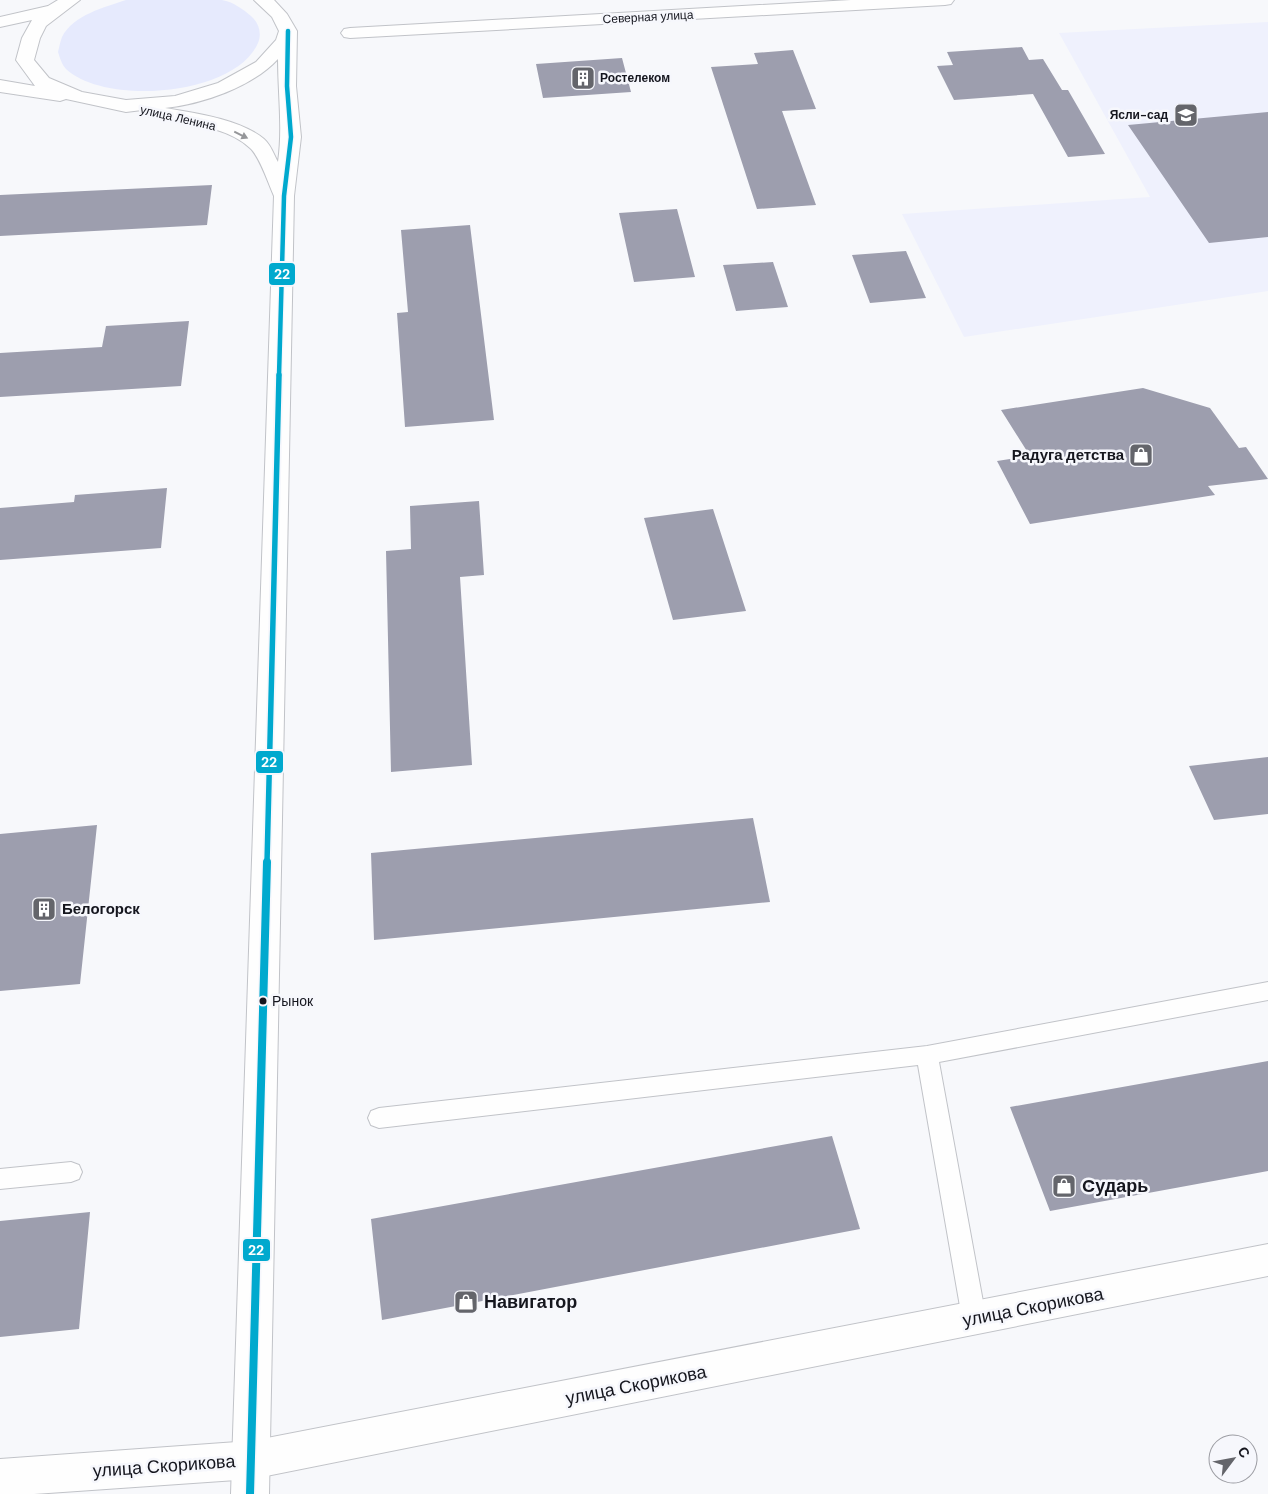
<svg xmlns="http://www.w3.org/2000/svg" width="1268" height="1494" font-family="'DM Sans',sans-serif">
  <rect width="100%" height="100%" fill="#f7f8fb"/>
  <!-- built -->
  <path fill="#eff1fd" d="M1268 22V291L964 337 902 214 1150 197 1059 33Z"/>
  <!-- green -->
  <path fill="#e6eafd" d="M126 0C148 0 170 0 191 0 201 0 212 0 222 0 233 2 243 9 251 16 259 23 262 33 258 43 235 96 106 106 66 69 62 65 60 58 58 52 59 48 60 42 62 37 73 15 105 7 126 0Z"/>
  <!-- building -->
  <path fill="#9d9eae" d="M1022 47 1029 60 1043 59 1062 90H1068L1105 154 1068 157 1033 94 954 100 937 66 953 65 947 52Z
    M793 50 816 109 782 111 816 205 757 209 711 67 758 64 754 53Z
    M622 58 631 92 543 98 536 64Z
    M1268 112V237L1209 243 1128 125Z
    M212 185 207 225 0 236V195Z
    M677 209 695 277 634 282 619 213Z
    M470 225 494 420 405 427 397 313 408 312 401 230Z
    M906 251 926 298 870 303 852 255Z
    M773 262 788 307 736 311 723 265Z
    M189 321 181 386 0 397V353L102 347 106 326Z
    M1143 388 1210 408 1239 448 1246 447 1268 479 1208 486 1215 495 1030 524 997 461 1030 456 1001 410Z
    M167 488 161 548 0 560V508L74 502 75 495Z
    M479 501 484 575 460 577 472 765 391 772 386 551 411 549 410 506Z
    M713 509 746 611 673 620 644 518Z
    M1268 757V814L1214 820 1189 766Z
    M753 818 770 902 374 940 371 853Z
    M97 825 80 984 0 991V834Z
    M1268 1061V1171L1050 1211 1010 1107Z
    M832 1136 860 1229 382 1320 371 1219Z
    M90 1212 79 1329 0 1337V1221Z"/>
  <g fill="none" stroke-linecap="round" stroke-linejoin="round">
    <!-- lane casing -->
    <g stroke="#c1c3c8" stroke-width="2">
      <path id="lane" d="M1268 982V1000L939 1062 986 1318 983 1326 974 1330 965 1326 962 1318 918 1065 379 1128 371 1125 368 1118 371 1111 379 1108 927 1046Z
        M71 1162 79 1165 82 1172 79 1179 71 1182 0 1189V1169Z"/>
    </g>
    <!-- street casing -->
    <g stroke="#c1c3c8" stroke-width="2">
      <path id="street" d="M851 0H954L951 4 945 5 350 38 344 37 341 33 344 29 350 28Z
        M1268 1244V1276L251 1479 34 1494H0V1459L251 1441Z"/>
    </g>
    <!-- secondary casing -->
    <g stroke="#c1c3c8" stroke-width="2">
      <path id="secondary" d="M58 0H80L46 26 40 38 34 60 49 78 82 92 126 100 175 96 218 83 256 62 276 40 279 31 272 17 254 0H274L287 14 297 31 296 86 301 137 294 196 269 1494H231L274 196C268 183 260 157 250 148 225 124 176 123 144 115L142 110 126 112 66 99 60 101 0 92V80L35 86 16 60 22 38 32 20 0 27V17L48 6ZM278 59C278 94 283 128 278 162 274 155 271 145 264 139 240 119 195 113 165 108 203 104 252 87 278 59Z"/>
    </g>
    <!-- lane -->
    <use href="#lane" fill="#fefefe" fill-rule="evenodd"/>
    <!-- street -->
    <use href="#street" fill="#fefefe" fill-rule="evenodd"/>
    <!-- secondary -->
    <use href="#secondary" fill="#fefefe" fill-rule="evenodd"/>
    <!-- bus-1-far2 casing -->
    <g stroke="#f6f7fc" stroke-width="7">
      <path id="bus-1-far2" d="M279 376 284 196 291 137 287 86 288 31"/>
    </g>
    <!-- bus-1-far1 casing -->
    <g stroke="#f6f7fc" stroke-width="9">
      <path id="bus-1-far1" d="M267 863 279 375"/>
    </g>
    <!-- bus-1 casing -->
    <g stroke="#f6f7fc" stroke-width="11">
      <path id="bus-1" d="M250 1494 267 862"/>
    </g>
    <!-- bus-1-far2 -->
    <use href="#bus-1-far2" stroke="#00a9ce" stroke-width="4.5"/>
    <!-- bus-1-far1 -->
    <use href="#bus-1-far1" stroke="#00a9ce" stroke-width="5.5"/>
    <!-- bus-1 -->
    <use href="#bus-1" stroke="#00a9ce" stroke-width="8"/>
  </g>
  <!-- one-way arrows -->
  <defs><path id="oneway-solid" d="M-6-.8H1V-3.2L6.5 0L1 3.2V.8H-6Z" transform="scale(1.25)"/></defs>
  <use fill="#959699" href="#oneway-solid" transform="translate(241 135) rotate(26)"/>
  <!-- icons -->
  <defs>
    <g id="building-square" transform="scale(1.25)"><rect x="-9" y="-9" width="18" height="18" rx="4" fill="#64656b" stroke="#f6f7fc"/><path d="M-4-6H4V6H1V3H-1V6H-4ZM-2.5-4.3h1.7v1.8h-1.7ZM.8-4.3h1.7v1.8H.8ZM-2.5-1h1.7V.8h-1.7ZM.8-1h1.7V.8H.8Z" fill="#fff"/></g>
    <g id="school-square" transform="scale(1.25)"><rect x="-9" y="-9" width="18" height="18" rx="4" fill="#64656b" stroke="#f6f7fc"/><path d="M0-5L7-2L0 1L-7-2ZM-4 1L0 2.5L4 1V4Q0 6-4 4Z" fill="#fff"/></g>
    <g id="shop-square" transform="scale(1.25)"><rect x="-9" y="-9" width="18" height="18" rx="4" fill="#64656b" stroke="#f6f7fc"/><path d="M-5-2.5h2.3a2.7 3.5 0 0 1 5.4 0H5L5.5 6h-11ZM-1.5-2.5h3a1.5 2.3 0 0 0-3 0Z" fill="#fff"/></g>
  </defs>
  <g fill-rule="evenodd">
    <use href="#building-square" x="583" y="78"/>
    <use href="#school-square" x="1186" y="115"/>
    <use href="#shop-square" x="1141" y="455"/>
    <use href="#building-square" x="44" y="909"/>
    <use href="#shop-square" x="1064" y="1186"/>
    <use href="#shop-square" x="466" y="1302"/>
  </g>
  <!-- markers -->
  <circle fill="#15161e" stroke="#f6f7fc" stroke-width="2" cx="263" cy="1001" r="4.5"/>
  <g text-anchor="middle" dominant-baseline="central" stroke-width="5" stroke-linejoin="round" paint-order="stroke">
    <!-- far-street labels -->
    <g font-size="12" fill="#15161e" stroke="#f6f7fc">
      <text transform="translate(648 17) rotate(-3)">Северная улица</text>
      <text transform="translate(178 118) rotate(13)">улица Ленина</text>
    </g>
    <!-- far-poi labels -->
    <g font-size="12" font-weight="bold" fill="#15161e" stroke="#f6f7fc" text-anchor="start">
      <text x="600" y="78">Ростелеком</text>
      <text x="1168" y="115" text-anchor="end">Ясли-сад</text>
    </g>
    <!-- bus labels -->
    <g font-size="14" fill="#15161e" stroke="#f6f7fc" text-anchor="start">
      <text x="272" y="1001">Рынок</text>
    </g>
    <!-- poi labels -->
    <g font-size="15" font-weight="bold" fill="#15161e" stroke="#f6f7fc" text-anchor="end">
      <text x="1124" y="455">Радуга детства</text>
      <text x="62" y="909" text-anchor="start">Белогорск</text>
    </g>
    <!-- near-poi labels -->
    <g font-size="18" font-weight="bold" fill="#15161e" stroke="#f6f7fc" text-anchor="start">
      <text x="1082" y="1186">Cударь</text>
      <text x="484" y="1302">Навигатор</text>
    </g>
    <!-- near-street labels -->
    <g font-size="18" fill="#15161e" stroke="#f6f7fc">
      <text transform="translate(1033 1307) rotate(-11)">улица Скорикова</text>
      <text transform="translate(636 1385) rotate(-11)">улица Скорикова</text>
      <text transform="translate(164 1466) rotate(-4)">улица Скорикова</text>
    </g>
  </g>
  <g stroke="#f6f7fc" stroke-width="2">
    <rect x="268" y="262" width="28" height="24" rx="5" fill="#00a9ce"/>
    <rect x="255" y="750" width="29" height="24" rx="5" fill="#00a9ce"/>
    <rect x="242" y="1238" width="29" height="24" rx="5" fill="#00a9ce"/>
  </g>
  <g font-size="14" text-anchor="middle" font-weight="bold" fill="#fff">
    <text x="282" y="279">22</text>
    <text x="269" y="767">22</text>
    <text x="256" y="1255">22</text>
  </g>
  <!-- north arrow -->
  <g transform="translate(1233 1459) rotate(58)"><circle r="24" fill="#f6f7fc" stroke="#9c9da3"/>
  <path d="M0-4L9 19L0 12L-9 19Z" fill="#64656b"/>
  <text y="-8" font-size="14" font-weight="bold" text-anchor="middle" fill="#15161e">С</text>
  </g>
</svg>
